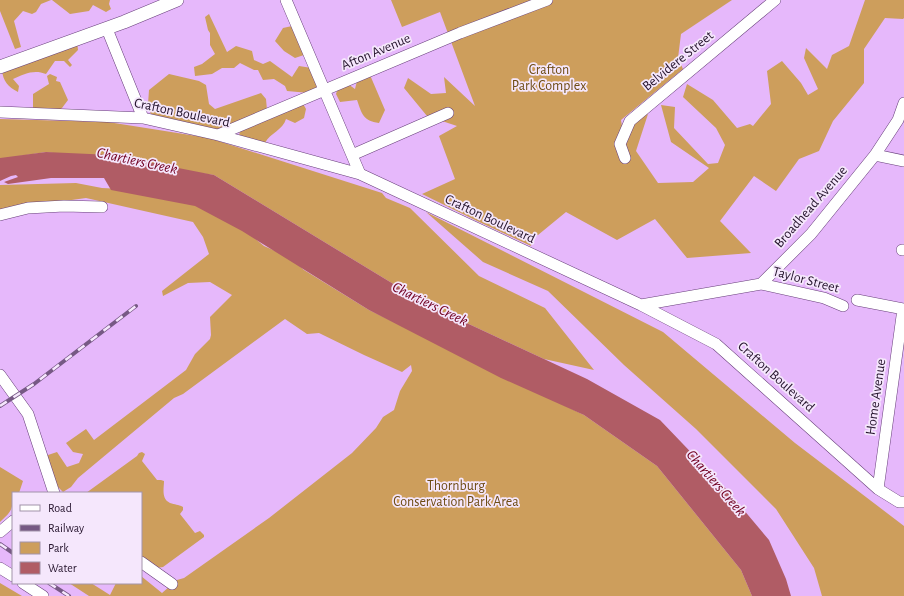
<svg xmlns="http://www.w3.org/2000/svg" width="904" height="596" font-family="'Alegreya Sans',sans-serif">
  <rect width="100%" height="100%" fill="#e6b8fb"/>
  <!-- green -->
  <path fill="#cd9e5c" d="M0 0H51L41 4 36 12 32 14 23 11 14 21 21 47 15 49 0 11Z
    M52 0H110L109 4 111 9 106 12 93 5 89 11 70 14Z
    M391 0H732L681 34 678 58 683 69 621 120 622 126 648 114 636 151 658 183 693 182 709 168 671 142 661 105 675 107 674 128 708 164 718 163 725 145 716 128 683 97 687 84 713 100 737 128 750 124 753 126 771 104 767 71 782 61 801 83 808 95 818 89 804 58 806 48 827 69 832 55 849 46 865 0H904V18L903 19 885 18 864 49V83L833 121 819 151 799 159 776 191 754 176 720 221 751 253 687 258 655 219 617 240 566 212 538 235 534 233 531 246 477 221 422 194 455 179 439 136 457 126 427 116 404 88 408 78 431 94 446 93 444 77 475 106 440 12 402 27Z
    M209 14 227 52 236 46 252 51 254 60 263 64 270 61 292 77 299 66 318 69 324 83 309 93 287 91 285 86 274 79 263 80 258 70H254L240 63 234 68H222L212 74 195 76 194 67 202 64 215 54 210 45V33L208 30 205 17Z
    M292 26 307 54 295 58 284 51 275 41 283 28Z
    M77 42 78 50 68 60 72 65 70 67 64 61H55L46 74C34 69 24 74 13 79L19 86 18 92C8 87 3 81 2 70Z
    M50 74 57 77 56 81 60 82 68 100 62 108 51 116 33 111V94L49 84 47 76Z
    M169 74 199 81 206 85 209 104 215 109 261 93 266 99 267 110 215 130 152 118 148 104 149 90Z
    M370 75 385 110 379 123C363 121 362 114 357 100L340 102 336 94 338 88 348 84 355 89 357 81Z
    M302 102 306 109 304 118 295 123 286 119C283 130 270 133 265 143L239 137 240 130Z
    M0 119 108 122 209 138 382 193 386 198 410 208 479 276 545 308 594 370 544 359 428 305 214 175 46 152 20 156 0 160Z
    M76 183 102 188 123 189 200 203 246 231 264 246 289 257 304 270 369 310 584 415 657 466 741 570 752 596H89L69 583H91L110 595 116 583H141V576L162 593 177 580 184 578 269 518 352 453 376 428 383 417 394 410 400 391 412 371 411 365 402 372 364 355 319 333 307 334 285 319 183 394 174 398 78 478 71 487 63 492 55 484 45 456 57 452 67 467 79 463 83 454 73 452 66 443 86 429 94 440 186 370 195 354 210 339 211 335 210 317 232 295 210 282 188 283 163 296 162 291 209 254 203 237 193 222 86 198 0 210V185Z
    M426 212 663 332 795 443 904 526V596H822L814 568 776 509 696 429 624 365 548 291 483 262Z
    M142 452 145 454 142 461 157 480H161L164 481C164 488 161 499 170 503 175 505 178 504 183 507V510L180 514 195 533 200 531 204 535V537L163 567 157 568 141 558V493H86L137 456 139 453Z
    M0 467 23 481 19 493H13C13 509 12 511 0 522Z
    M0 583 22 596H0Z"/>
  <!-- water -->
  <path fill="#b05c65" d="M46 152 112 155 214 175 428 305 587 379 660 420 727 490 769 540 786 579 791 596H752L741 570 657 466 584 415 501 378 369 310 242 231 195 206 111 190 104 178H51L8 184 4 182 18 177 16 175 11 176 0 181V158Z"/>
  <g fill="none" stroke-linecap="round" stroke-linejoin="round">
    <!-- minor casing -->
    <g stroke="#673f7a" stroke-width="12">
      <path id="minor" d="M286 0 360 174
        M107 29 143 118
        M0 112 143 118 218 135 360 174 641 305 716 344 878 489 899 502H904
        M218 135 460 33 547 0
        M352 155 448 113
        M875 155 904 161
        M625 158 620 144 630 121 775 0
        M0 215 28 208 64 206 102 207
        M902 250H904
        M761 284 824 298 843 306
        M857 300 904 309
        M641 305 761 284 811 234 875 155 898 120 904 103
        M0 375 28 414 54 493
        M878 489 903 309
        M0 532 13 521
        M141 562 172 584
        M0 568 13 576
        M23 583 43 596"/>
    </g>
    <!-- major casing -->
    <g stroke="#673f7a" stroke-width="14">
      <path id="major" d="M0 67 124 22 177 0"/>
    </g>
    <!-- minor -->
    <use href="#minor" stroke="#fff" stroke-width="11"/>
    <!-- major -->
    <use href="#major" stroke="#fff" stroke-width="13"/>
    <!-- rail casing -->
    <g stroke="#765984" stroke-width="4">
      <path id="rail" d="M0 406 34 384 136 306
        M0 544 13 553
        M49 583 69 596"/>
    </g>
    <!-- rail -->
    <use href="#rail" stroke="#f5e7fc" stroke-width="2.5" stroke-dasharray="8" stroke-linecap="butt"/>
  </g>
  <g text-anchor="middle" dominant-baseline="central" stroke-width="3.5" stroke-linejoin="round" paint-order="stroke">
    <!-- street labels -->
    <g font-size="14" fill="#25142d" stroke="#f5e7fc">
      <text transform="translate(376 52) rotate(-23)">Afton Avenue</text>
      <text transform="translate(678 61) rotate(-39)">Belvidere Street</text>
      <text transform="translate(182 113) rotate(12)">Crafton Boulevard</text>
      <text transform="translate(811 207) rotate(-49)">Broadhead Avenue</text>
      <text transform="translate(490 219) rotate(25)">Crafton Boulevard</text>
      <text transform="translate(806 280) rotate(15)">Taylor Street</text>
      <text transform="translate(776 377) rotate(42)">Crafton Boulevard</text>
      <text transform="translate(876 397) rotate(-82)">Home Avenue</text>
    </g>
    <!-- park labels -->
    <g font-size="14" fill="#6e4c14" stroke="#f5e7fc">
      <text x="549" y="70">Crafton<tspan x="549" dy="16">Park Complex</tspan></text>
      <text x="456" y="486">Thornburg<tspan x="456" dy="16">Conservation Park Area</tspan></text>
    </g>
    <!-- water labels -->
    <g font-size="15" font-style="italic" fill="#710022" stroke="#f5e7fc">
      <text transform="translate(137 161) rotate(12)">Chartiers Creek</text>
      <text transform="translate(430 304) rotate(26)">Chartiers Creek</text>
      <text transform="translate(716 483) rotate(49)">Chartiers Creek</text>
    </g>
  </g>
  <!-- legend -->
  <rect x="12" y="492" width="130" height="92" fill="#f5e7fc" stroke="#a293a9"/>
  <rect x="20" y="505" width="20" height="6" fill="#ffffff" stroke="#a293a9"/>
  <text x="48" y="512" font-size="12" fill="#25142d">Road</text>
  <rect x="20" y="525" width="20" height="6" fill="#765984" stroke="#a293a9"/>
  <text x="48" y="532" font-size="12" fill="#25142d">Railway</text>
  <rect x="20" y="542" width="20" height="12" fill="#cd9e5c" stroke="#a293a9"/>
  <text x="48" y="552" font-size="12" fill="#25142d">Park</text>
  <rect x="20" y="562" width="20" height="12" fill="#b05c65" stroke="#a293a9"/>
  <text x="48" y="572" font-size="12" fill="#25142d">Water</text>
</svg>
